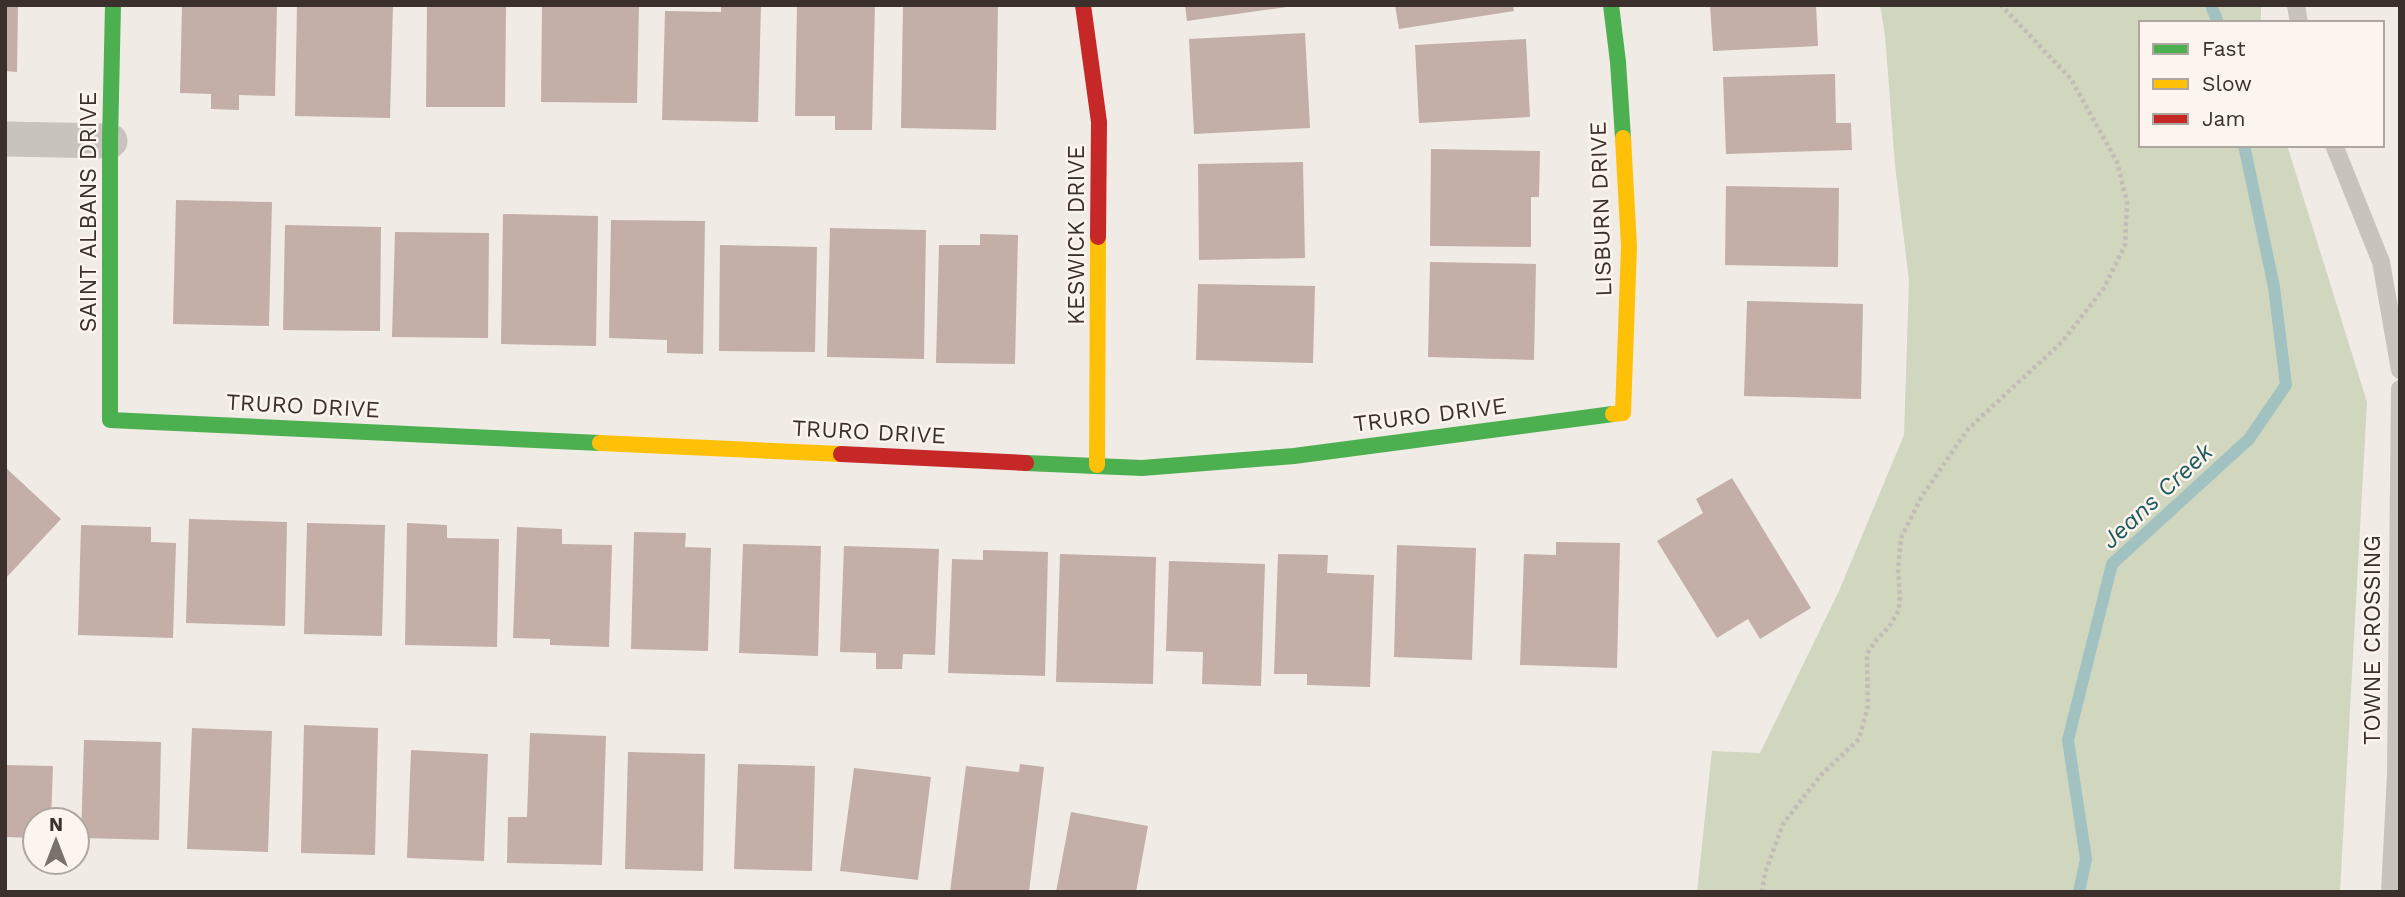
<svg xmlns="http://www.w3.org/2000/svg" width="2405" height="897" font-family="'Work Sans',sans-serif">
  <rect width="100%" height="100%" fill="#f0ebe5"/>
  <!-- green -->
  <path fill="#d1d6bf" d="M1880 5H2261V23H2141V145H2287L2367 402 2340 892H1697L1712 751 1760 753 1839 591 1904 435 1909 281 1895 165 1885 35Z"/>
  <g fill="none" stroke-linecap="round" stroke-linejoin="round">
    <!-- stream -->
    <path stroke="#a1c2c1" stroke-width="12" d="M2211 5 2218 23
      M2079 892 2086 859 2068 740 2112 564 2249 439 2286 385 2274 287 2244 145"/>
  </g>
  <!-- building -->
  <path fill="#c3afa7" d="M5 5H18L17 72 5 71Z
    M182 5H277L275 96 239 95V110L211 109V94L180 93Z
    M297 5H393L390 118 295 116Z
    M427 5H506L505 107H426Z
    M591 5H639L637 103 541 102 542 7H591Z
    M721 5H761L758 122 662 120 665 11 721 12Z
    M797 5H875L872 130H835V116H795Z
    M903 5H998L996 130 901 128Z
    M1185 5H1287V7L1187 21Z
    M1395 5H1513L1514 11 1399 29Z
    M1710 5H1816L1818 46 1713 51Z
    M1305 33 1310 128 1194 134 1189 39Z
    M1526 39 1530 117 1419 123 1415 45Z
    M1835 74 1836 123H1851L1852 150 1726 154 1723 77Z
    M1431 149 1540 151 1539 197H1531V247L1430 246Z
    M1303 162 1305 258 1199 260 1198 164Z
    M1726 186 1839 188 1838 267 1725 265Z
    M176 200 272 202 269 326 173 324Z
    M503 214 598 216 596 346 501 344Z
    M611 220 705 221 703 354 667 353V340L609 338Z
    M285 225 381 227 380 331 283 330Z
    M830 228 926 230 924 359 827 357Z
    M395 232 489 233 488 338 392 337Z
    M980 234 1018 235 1015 364 936 363 939 245H980Z
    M720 245 817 247 815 352 719 351Z
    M1430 262 1536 264 1534 360 1428 357Z
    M1198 284 1315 286 1313 363 1196 360Z
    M1747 301 1863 304 1861 399 1744 396Z
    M5 467 61 519 5 579Z
    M1732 478 1811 608 1760 639 1748 619 1717 638 1657 541 1703 513 1696 499Z
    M189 519 287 522 285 626 186 623Z
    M307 523 385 525 382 636 304 634Z
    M407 523 447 525V538L499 539 497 647 405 645Z
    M81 525 151 527V542L176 543 173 638 78 635Z
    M517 527 562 529V544L612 545 609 647 550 645V639L513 638Z
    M634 532 686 533 685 547 711 548 708 651 631 649Z
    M1556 542 1620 543 1617 668 1520 665 1524 554 1556 555Z
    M743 544 821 546 818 656 739 653Z
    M1397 545 1476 548 1472 660 1394 657Z
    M844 546 939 549 935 655 903 654 902 669H876V653L840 652Z
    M983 550 1048 552 1045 676 948 673 952 559 983 560Z
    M1060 554 1156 557 1153 684 1056 682Z
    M1278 554 1328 555 1327 573 1374 575 1370 687 1307 685V674H1274Z
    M1169 561 1265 564 1261 686 1202 684 1203 652 1166 651Z
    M304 725 378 728 375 855 301 853Z
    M192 728 272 731 268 852 187 849Z
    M530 733 606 736 602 865 507 863 508 817H527Z
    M84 740 161 742 159 840 81 838Z
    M411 750 488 754 484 861 407 858Z
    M628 752 705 754 703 871 625 869Z
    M738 764 815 766 812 871 734 869Z
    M1020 764 1044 767 1029 892H950L966 766 1019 772Z
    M5 765 53 766 51 820H35V838L5 837Z
    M854 768 931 777 918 880 840 871Z
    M1071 812 1148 826 1136 892H1056Z"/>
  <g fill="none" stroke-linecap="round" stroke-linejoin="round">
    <!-- path -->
    <path stroke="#c2bbb6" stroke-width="4.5" stroke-dasharray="3.5 3.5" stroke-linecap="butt" d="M1762 892 1765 873 1783 824 1820 776 1859 739 1868 706 1867 654 1877 639 1889 627 1899 610 1900 597 1898 570 1901 538 1922 496 1968 429 2062 342 2104 288 2125 245 2127 202 2117 162 2071 79 2001 5"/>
    <!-- lane -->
    <path stroke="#c9c3be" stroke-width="18" d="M2296 5 2299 23
      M2334 145 2381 262 2400 370
      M2390 892 2396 774 2400 389"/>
    <!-- street -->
    <path stroke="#c9c3be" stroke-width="35" d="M5 139 110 141"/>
    <!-- fast -->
    <path stroke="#4caf50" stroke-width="16" d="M113 5 110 141V420L600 443
      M1611 5 1618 62 1623 138
      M1026 463 1142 468 1294 456 1613 414"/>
    <!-- slow -->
    <path stroke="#ffc107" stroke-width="16" d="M1613 414 1623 413 1629 246 1623 138
      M600 443 841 454
      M1097 465 1098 237"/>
    <!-- jam -->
    <path stroke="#c62828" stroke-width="16" d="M1083 5 1099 122 1098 237
      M841 454 1026 463"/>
  </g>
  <g text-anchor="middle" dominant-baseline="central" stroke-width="5" stroke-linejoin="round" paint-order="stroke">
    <!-- street labels -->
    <g font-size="23" fill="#3b302b" stroke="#fbf5ee">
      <text transform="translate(1601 209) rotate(-92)">LISBURN DRIVE</text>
      <text transform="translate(88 212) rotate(-90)">SAINT ALBANS DRIVE</text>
      <text transform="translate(1076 235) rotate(-90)">KESWICK DRIVE</text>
      <text transform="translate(303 406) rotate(3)">TRURO DRIVE</text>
      <text transform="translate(1430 415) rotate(-7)">TRURO DRIVE</text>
      <text transform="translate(869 432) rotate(3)">TRURO DRIVE</text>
      <text transform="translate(2372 640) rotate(-90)">TOWNE CROSSING</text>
    </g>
    <!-- water labels -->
    <g font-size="24" font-style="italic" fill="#1f5a5e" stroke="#fbf5ee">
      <text transform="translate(2157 496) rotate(-43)">Jeans Creek</text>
    </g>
  </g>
  <!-- border -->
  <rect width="2405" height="897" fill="none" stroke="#3b302b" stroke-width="14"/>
  <!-- legend -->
  <rect x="2139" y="21" width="245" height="126" fill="#fbf5ee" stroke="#aea6a0" stroke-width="2"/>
  <rect x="2153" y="44" width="35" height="10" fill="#4caf50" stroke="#aea6a0" stroke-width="2"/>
  <text x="2202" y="56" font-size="21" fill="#3b302b">Fast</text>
  <rect x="2153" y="79" width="35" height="10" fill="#ffc107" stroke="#aea6a0" stroke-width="2"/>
  <text x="2202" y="91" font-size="21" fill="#3b302b">Slow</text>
  <rect x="2153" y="114" width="35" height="10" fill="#c62828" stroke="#aea6a0" stroke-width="2"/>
  <text x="2202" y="126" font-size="21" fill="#3b302b">Jam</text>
  <!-- north arrow -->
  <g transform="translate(56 841)"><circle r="33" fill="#fbf5ee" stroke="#aea6a0" stroke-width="2"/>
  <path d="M0-5L12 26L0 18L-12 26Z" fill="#7a716c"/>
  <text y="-10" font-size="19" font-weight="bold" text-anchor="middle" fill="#3b302b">N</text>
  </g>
</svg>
